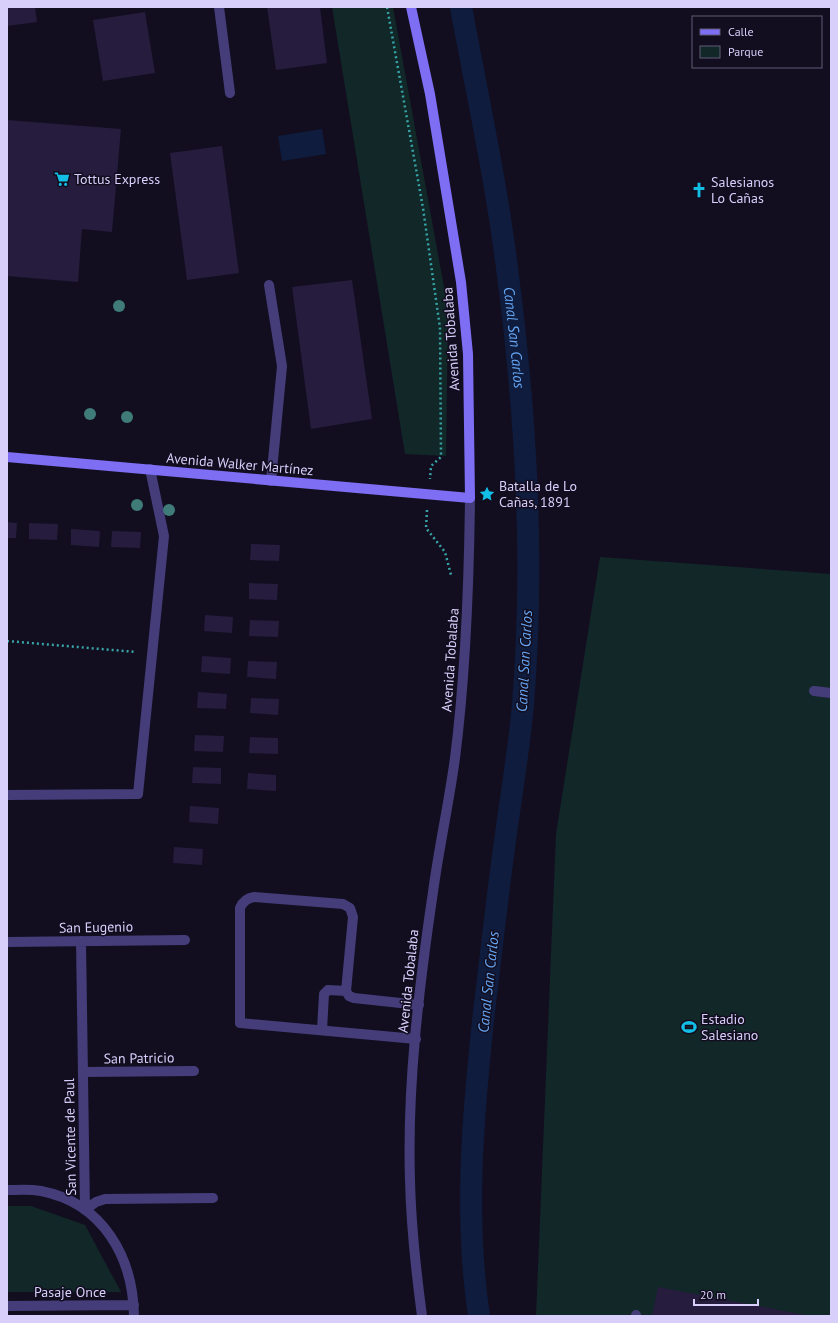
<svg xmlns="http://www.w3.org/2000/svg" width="838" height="1323" font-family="'PT Sans',sans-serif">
  <rect width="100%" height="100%" fill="#120e1f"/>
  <!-- green -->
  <path fill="#122728" d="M332 7H393L448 309 446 456 405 454Z
    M600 557 831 574V1316H536L556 834Z
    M7 1206H31L85 1225 121 1292H7Z"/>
  <!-- water -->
  <path fill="#0f1c3d" d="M322 129 326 154 282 161 278 136Z"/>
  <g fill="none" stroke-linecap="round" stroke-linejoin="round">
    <!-- canal -->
    <path stroke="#0f1c3d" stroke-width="22" id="s1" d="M461 7C477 94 496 180 507 268 526 412 535 559 523 704 519 750 511 796 505 841 497 898 491 955 484 1012 473 1113 464 1215 479 1316"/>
  </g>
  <!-- building -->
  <path fill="#251c3e" d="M7 7H35L37 22 7 26Z
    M267 7H320L327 63 276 70Z
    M145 12 155 73 103 81 93 20Z
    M7 120 121 129 112 232 82 229 78 282 7 276Z
    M222 146 239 273 187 280 170 153Z
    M352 280 372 419 311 429 292 287Z
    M7 522 17 523 16 538H7Z
    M29 523 58 524 57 540 29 539Z
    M71 529 100 531 99 547 71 545Z
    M112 531 141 532 140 548 111 547Z
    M251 544 280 545 279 561 250 560Z
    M249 583 278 584 277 600 249 599Z
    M205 615 233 617 232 633 204 631Z
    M250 620 279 621 278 637 249 636Z
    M202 656 231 658 230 674 201 672Z
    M248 661 277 662 276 679 247 677Z
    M198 692 227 694 226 709 197 708Z
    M251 698 279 699 278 715 250 713Z
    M195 735 224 736 223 752 194 751Z
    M250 737 278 738V754L249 753Z
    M193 767 221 768V784L192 783Z
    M248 773 276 775V791L247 789Z
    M190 806 219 808 218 824 189 822Z
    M174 847 203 849 202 865 173 863Z
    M658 1287 806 1315V1316H652Z"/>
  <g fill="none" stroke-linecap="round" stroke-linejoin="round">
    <!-- path -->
    <path stroke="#37a5a8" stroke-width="2.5" stroke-dasharray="2 3" stroke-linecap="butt" d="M387 7 423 208 440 328 441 457 431 466 430 479
      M427 510 426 528 445 552 451 575
      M7 641 136 652"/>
    <!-- service -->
    <path stroke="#443d7a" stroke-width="10" d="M219 7 230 93
      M269 285 282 366 271 481
      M814 691 831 693
      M7 795 138 794 164 536 150 469
      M322 1030 324 994 328 990 346 991
      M416 1039 240 1023V908C243 901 247 898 254 897L343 904 350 908 353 917 346 991 349 996 354 998 419 1005
      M636 1316V1315"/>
    <!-- minor -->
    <path stroke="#443d7a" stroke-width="10" d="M81 941 85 1210
      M7 942 185 940
      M83 1072 194 1071
      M7 1190C18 1190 30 1189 41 1191 103 1203 133 1257 134 1316
      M85 1210 96 1202 105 1199 213 1198
      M7 1306 134 1305"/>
    <!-- tertiary -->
    <path stroke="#443d7a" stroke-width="10" d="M422 1316C416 1271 411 1226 410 1180 407 1085 419 987 433 892 439 847 449 803 455 758 466 672 469 585 470 498"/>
    <!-- secondary -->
    <path stroke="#7d6ef4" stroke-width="10" d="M7 457 470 498 468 354 461 282 430 94 411 7"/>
  </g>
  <!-- trees -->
  <g fill="#3e7b79">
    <circle cx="119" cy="306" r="6"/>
    <circle cx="90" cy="414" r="6"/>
    <circle cx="127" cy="417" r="6"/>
    <circle cx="137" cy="505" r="6"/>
    <circle cx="169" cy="510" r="6"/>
  </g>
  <!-- icons -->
  <defs>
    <g id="supermarket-bare" transform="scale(1.2)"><path d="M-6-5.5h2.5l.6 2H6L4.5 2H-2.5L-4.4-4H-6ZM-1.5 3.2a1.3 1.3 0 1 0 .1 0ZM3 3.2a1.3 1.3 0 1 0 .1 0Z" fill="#12bee5" stroke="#120e1f" stroke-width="2.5" paint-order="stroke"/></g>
    <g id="church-bare" transform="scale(1.2)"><path d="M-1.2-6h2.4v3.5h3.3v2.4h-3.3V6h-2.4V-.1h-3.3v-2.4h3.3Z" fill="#12bee5" stroke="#120e1f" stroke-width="2.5" paint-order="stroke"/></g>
    <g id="sight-bare" transform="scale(1.2)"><path d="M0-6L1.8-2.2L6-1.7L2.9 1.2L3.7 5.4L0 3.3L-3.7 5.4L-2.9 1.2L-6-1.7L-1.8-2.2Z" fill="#12bee5" stroke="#120e1f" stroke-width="2.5" paint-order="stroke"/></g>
    <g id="stadium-bare" transform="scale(1.2)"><path d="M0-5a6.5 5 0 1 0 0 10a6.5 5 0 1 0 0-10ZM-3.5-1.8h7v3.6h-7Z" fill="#12bee5" stroke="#120e1f" stroke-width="2.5" paint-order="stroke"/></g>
  </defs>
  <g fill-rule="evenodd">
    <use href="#supermarket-bare" x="62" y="179"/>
    <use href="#church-bare" x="699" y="190"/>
    <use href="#sight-bare" x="487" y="494"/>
    <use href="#stadium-bare" x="689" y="1027"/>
  </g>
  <g text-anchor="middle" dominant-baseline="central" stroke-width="3" stroke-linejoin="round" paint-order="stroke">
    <!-- poi labels -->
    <g font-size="14" fill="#d8cffb" stroke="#120e1f" text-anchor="start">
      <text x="74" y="179">Tottus Express</text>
      <text x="711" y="182">Salesianos<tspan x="711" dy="16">Lo Cañas</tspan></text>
      <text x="499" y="486">Batalla de Lo<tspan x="499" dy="16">Cañas, 1891</tspan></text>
      <text x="701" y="1019">Estadio<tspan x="701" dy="16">Salesiano</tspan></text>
    </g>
    <!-- street labels -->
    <g font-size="14" fill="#d8cffb" stroke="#120e1f">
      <text transform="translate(451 339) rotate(-94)">Avenida Tobalaba</text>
      <text transform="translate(240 464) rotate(5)">Avenida Walker Martínez</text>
      <text transform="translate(450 660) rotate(-86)">Avenida Tobalaba</text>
      <text transform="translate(96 927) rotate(-1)">San Eugenio</text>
      <text transform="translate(408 981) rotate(-84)">Avenida Tobalaba</text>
      <text transform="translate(139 1058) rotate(-1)">San Patricio</text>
      <text transform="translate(70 1137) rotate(-91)">San Vicente de Paul</text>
      <text x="70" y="1292">Pasaje Once</text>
    </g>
    <!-- water labels -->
    <g font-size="15" font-style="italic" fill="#65a5f3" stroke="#120e1f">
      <text stroke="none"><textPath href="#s1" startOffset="335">Canal San Carlos</textPath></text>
      <text transform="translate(524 661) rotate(-87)">Canal San Carlos</text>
      <text transform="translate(488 982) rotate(-84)">Canal San Carlos</text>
    </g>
  </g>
  <!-- border -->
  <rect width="838" height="1323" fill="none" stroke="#d8cffb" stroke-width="16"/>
  <!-- legend -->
  <rect x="692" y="16" width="130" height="52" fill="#120e1f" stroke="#615b77"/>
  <rect x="700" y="29" width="20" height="6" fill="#7d6ef4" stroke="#615b77"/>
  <text x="728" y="36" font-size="12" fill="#d8cffb">Calle</text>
  <rect x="700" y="46" width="20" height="12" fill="#122728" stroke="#615b77"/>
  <text x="728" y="56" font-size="12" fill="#d8cffb">Parque</text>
  <!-- scale -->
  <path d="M694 1299v6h64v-6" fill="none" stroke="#d8cffb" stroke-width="2"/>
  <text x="700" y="1299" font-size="12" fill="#d8cffb" stroke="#120e1f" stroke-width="3" paint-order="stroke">20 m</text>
</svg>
